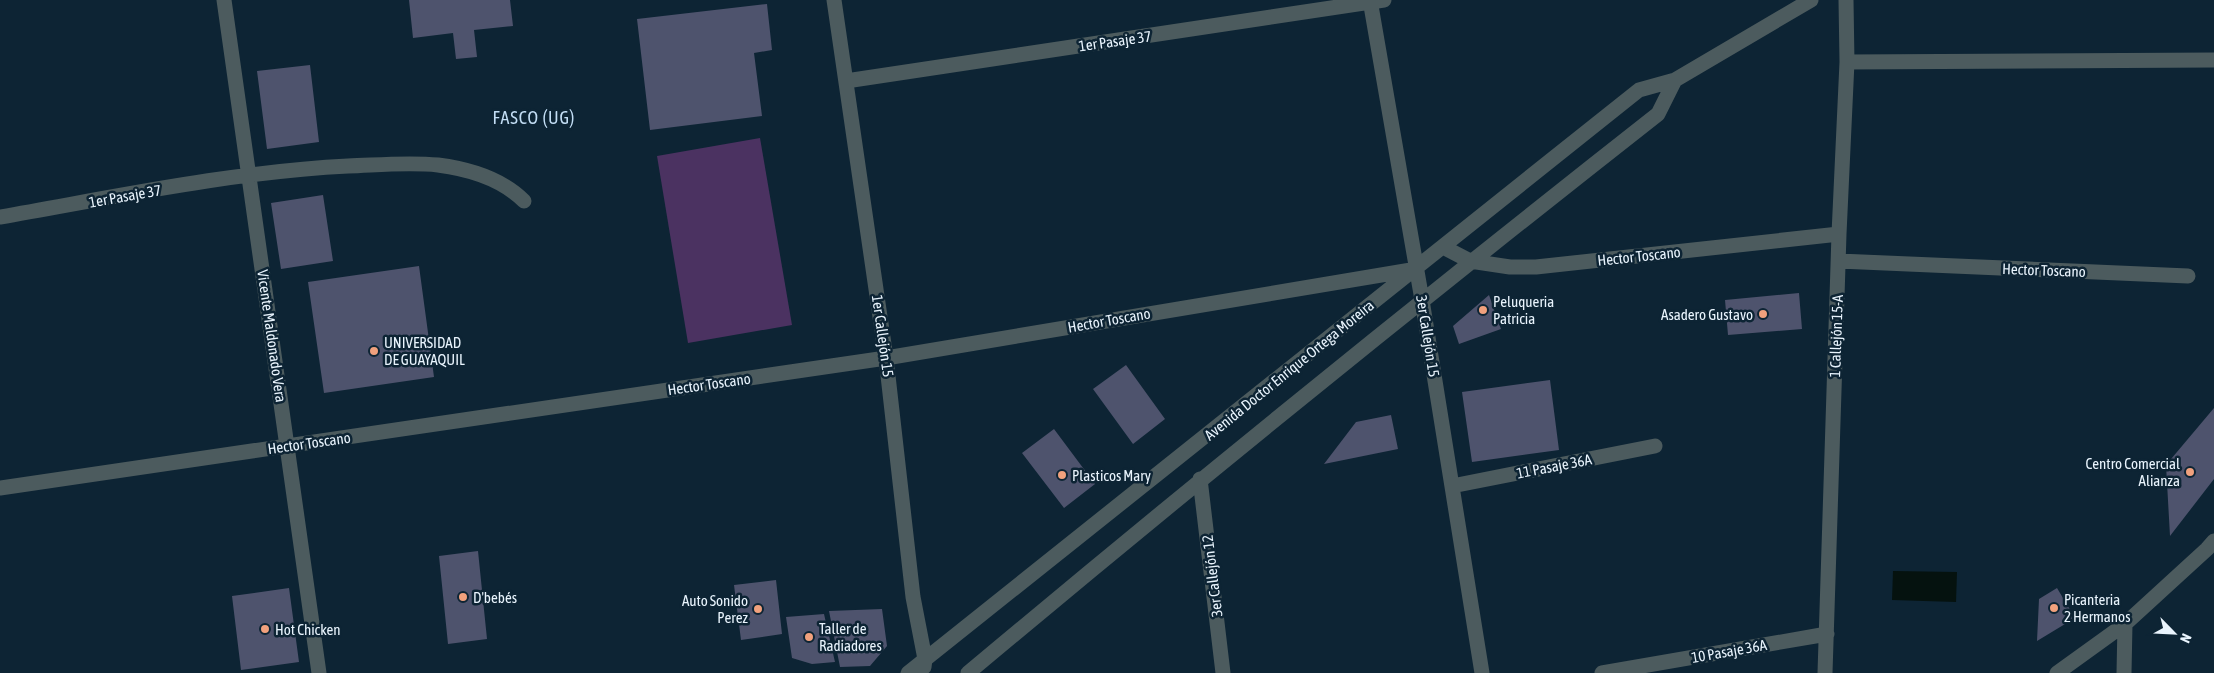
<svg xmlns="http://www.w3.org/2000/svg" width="2214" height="673" font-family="'Asap Condensed',sans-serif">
  <rect width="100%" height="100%" fill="#0d2434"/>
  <!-- green -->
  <path fill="#4b3261" d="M760 138 792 325 688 343 657 156Z"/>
  <!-- water -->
  <path fill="#05120f" d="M1893 571 1957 572 1956 602 1892 600Z"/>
  <!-- building -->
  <path fill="#4e536d" d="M409 0H510L513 26 474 30 477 57 456 59 453 33 413 38Z
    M767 4 772 50 754 53 762 116 650 130 637 19Z
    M310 65 319 142 267 149 257 71Z
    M323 195 333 261 281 269 271 203Z
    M419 266 434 377 324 393 308 282Z
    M1799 293 1802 329 1728 335 1725 300Z
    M1489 295 1501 329 1459 344 1453 326Z
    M1126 365 1165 419 1133 444 1093 389Z
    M1550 380 1559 450 1472 462 1462 392Z
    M2214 408V479L2170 536 2166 465Z
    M1391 415 1398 449 1324 464 1356 422Z
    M1054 429 1095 484 1064 508 1022 453Z
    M478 551 487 639 448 644 439 556Z
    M776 580 782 634 741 640 734 585Z
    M289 588 299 662 241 670 232 596Z
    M2057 588 2075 618 2037 641 2039 599Z
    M882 609 887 646 870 666 840 667 829 611Z
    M824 614 835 662 812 664 792 658 786 617Z"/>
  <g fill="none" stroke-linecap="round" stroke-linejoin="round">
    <!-- minor -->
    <path stroke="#4c5b5e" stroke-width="15" d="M224 0 319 673
      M834 0 886 358 913 597 925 659 924 667
      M1370 0 1422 300 1482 673
      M1847 62 2214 60
      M846 81 1384 0
      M0 217C115 197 231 172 348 166 378 165 408 162 438 165 469 169 502 179 524 201
      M1443 247 1470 261 1510 267H1536L1839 234
      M1839 261 2188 276
      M1200 479 1223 673
      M1452 486 1655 446
      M0 488 886 358 1417 269
      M908 673 1639 90 1675 80 1811 0
      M968 673C1195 483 1425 297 1658 114L1675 80
      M1602 673 1827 634
      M1825 673 1839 234 1847 62 1846 0
      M2057 673 2125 624 2207 549 2214 541
      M2124 673 2125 624"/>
  </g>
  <!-- markers -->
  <g fill="#f1a17d" stroke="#0d2434" stroke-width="2">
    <circle cx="1483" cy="310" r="5"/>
    <circle cx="1763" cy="314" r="5"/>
    <circle cx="374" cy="351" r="5"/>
    <circle cx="2190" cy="472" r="5"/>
    <circle cx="1062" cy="475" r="5"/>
    <circle cx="463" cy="597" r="5"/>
    <circle cx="2054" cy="608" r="5"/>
    <circle cx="758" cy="609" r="5"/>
    <circle cx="265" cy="629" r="5"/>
    <circle cx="809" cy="637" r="5"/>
  </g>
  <g text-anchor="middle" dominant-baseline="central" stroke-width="5" stroke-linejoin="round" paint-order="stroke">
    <!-- street labels -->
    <g font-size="15" fill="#e9f4fd" stroke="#0d2434">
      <text transform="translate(1115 41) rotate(-8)">1er Pasaje 37</text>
      <text transform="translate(125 196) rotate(-10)">1er Pasaje 37</text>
      <text transform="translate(1639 256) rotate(-6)">Hector Toscano</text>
      <text transform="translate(2044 270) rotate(2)">Hector Toscano</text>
      <text transform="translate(1109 320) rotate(-10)">Hector Toscano</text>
      <text transform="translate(272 336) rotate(82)">Vicente Maldonado Vera</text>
      <text transform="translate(883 336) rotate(82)">1er Callejón 15</text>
      <text transform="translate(1428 336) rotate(81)">3er Callejón 15</text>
      <text transform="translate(1836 336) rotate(-88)">1 Callejón 15-A</text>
      <text transform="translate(1289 370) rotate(-39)">Avenida Doctor Enrique Ortega Moreira</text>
      <text transform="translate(709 384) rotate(-8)">Hector Toscano</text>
      <text transform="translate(309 443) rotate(-8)">Hector Toscano</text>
      <text transform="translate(1554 466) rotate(-11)">11 Pasaje 36A</text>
      <text transform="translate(1212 576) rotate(-97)">3er Callejón 12</text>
      <text transform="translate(1729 651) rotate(-10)">10 Pasaje 36A</text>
    </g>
    <!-- poi labels -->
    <g font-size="15" fill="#e9f4fd" stroke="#0d2434" text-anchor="start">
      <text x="1493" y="301">Peluqueria<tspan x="1493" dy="17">Patricia</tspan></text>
      <text x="1753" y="314" text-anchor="end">Asadero Gustavo</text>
      <text x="384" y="342">UNIVERSIDAD<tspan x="384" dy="17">DE GUAYAQUIL</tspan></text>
      <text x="2180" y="463" text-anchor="end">Centro Comercial<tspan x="2180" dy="17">Alianza</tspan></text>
      <text x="1072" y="475">Plasticos Mary</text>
      <text x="473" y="597">D'bebés</text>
      <text x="2064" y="599">Picanteria<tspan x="2064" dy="17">2 Hermanos</tspan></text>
      <text x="748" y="600" text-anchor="end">Auto Sonido<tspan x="748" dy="17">Perez</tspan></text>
      <text x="819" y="628">Taller de<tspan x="819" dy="17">Radiadores</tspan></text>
      <text x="275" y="629">Hot Chicken</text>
    </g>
    <!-- quarter labels -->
    <g font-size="18" letter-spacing="1" fill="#c3def5" stroke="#0d2434">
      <text x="534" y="117">FASCO (UG)</text>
    </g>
  </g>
  <!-- north arrow -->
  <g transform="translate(2174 633) rotate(114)" stroke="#0d2434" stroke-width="4" paint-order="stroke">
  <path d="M0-4L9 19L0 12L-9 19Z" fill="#e9f4fd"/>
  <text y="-8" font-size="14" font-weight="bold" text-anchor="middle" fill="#e9f4fd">N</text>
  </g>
</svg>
